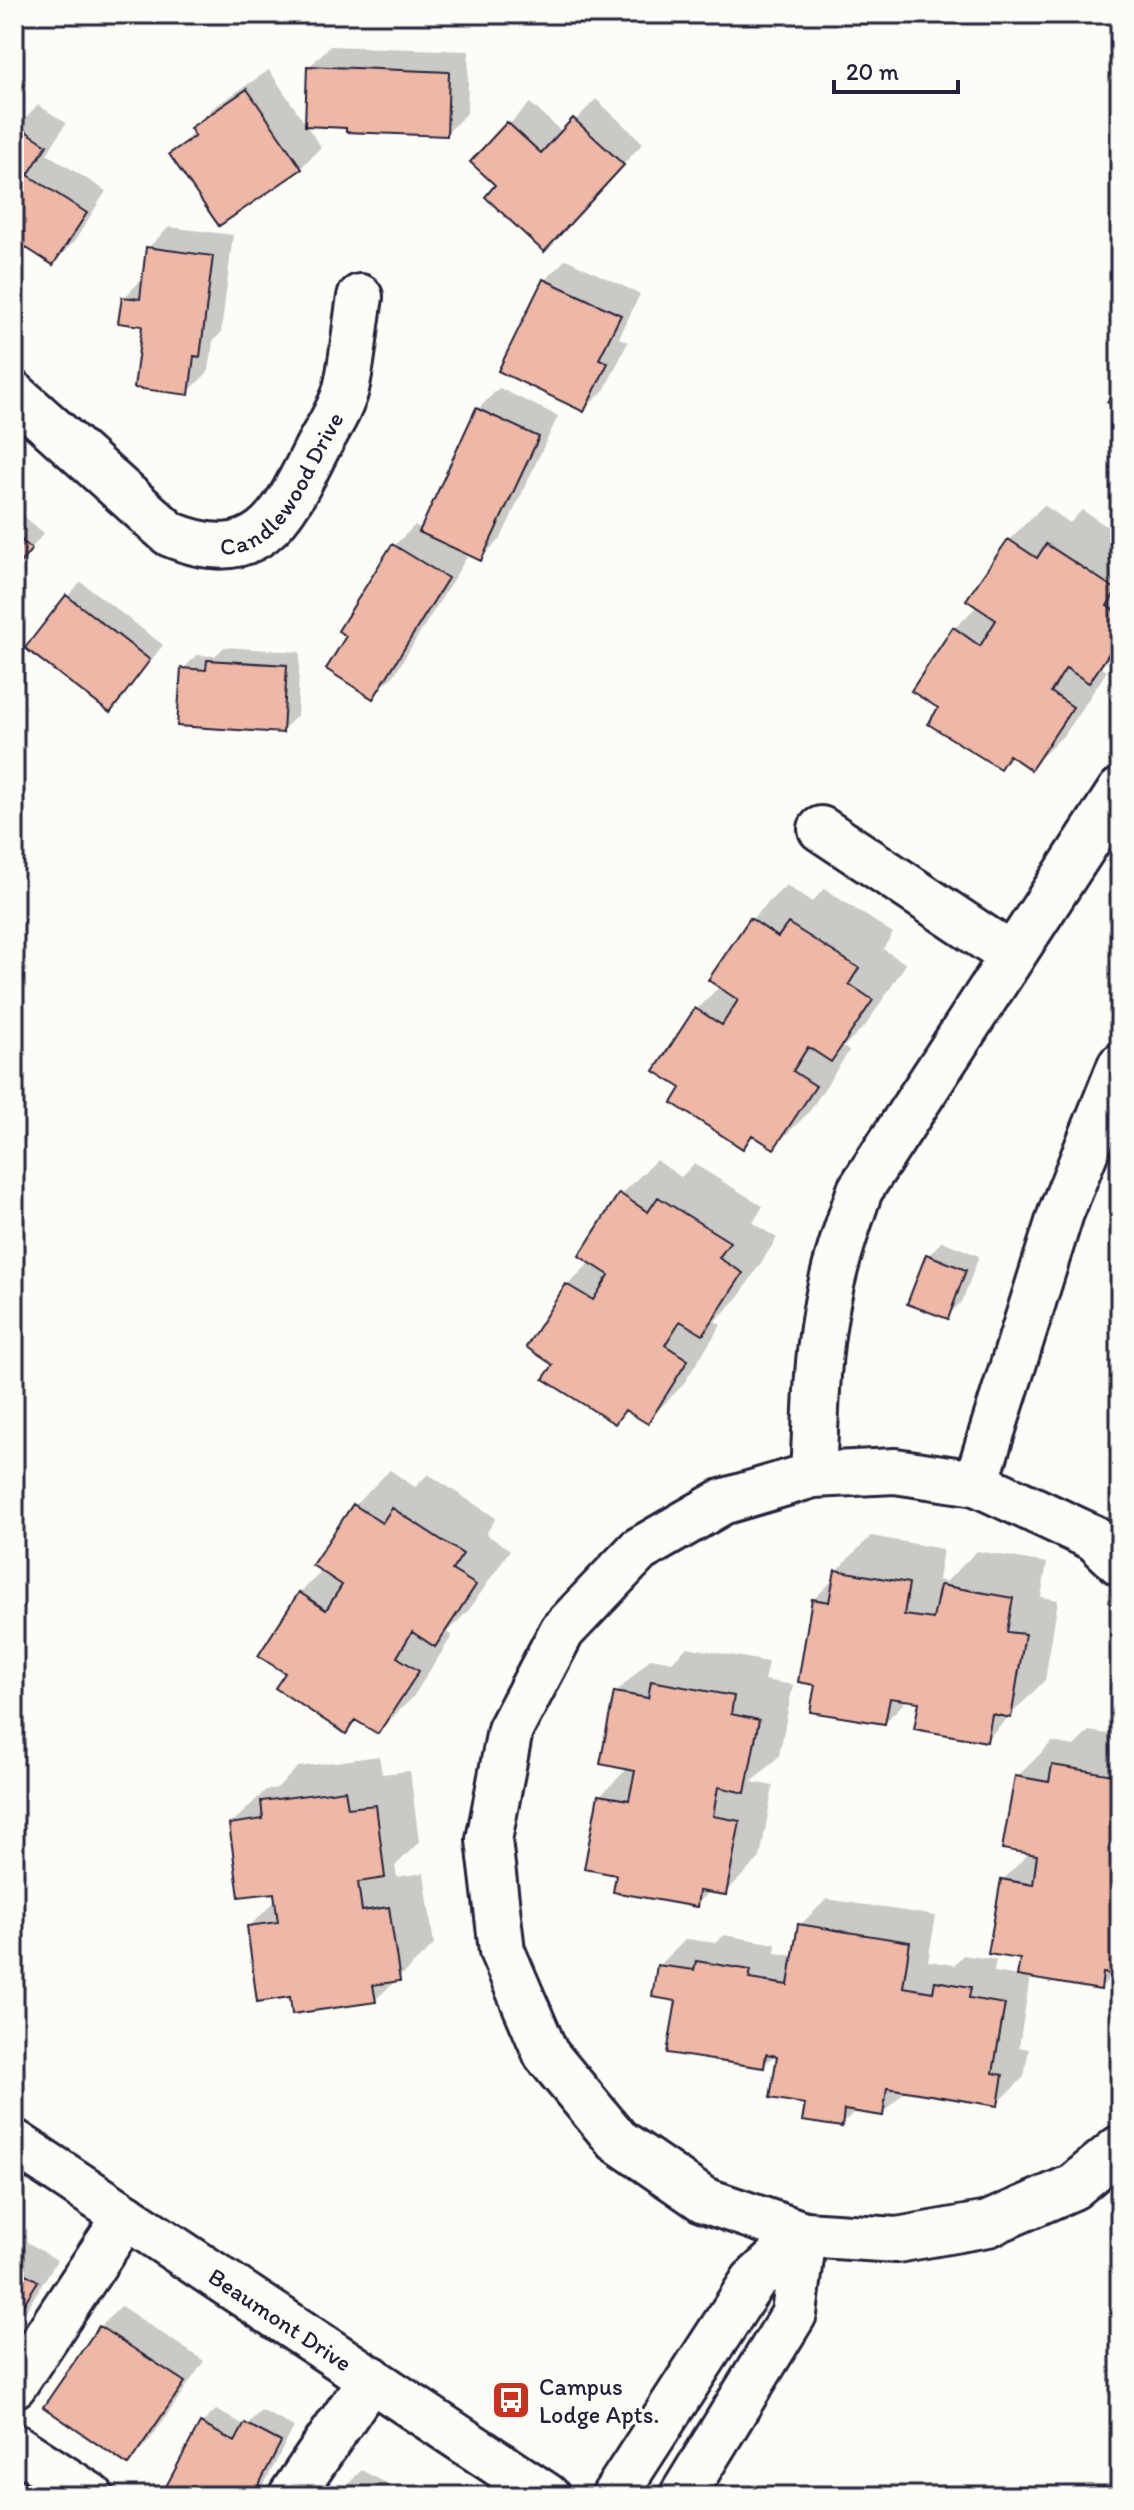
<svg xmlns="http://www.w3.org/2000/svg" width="1134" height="2510" font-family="Itim,sans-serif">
  <rect width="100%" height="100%" fill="#fdfcf7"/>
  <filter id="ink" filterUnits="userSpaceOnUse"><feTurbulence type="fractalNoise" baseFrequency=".0125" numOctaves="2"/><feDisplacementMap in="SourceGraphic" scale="16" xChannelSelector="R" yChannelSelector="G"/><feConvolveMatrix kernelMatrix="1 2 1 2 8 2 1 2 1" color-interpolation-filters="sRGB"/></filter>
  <g filter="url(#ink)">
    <!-- shadow -->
    <path fill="#0003" d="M330 46 469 51 467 113 446 134 309 67Z
      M269 70 321 147 301 168 172 154 194 132 192 129 213 108Z
      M596 99 643 143 565 228 498 185 473 162 530 103 563 133Z
      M38 105 66 123 47 154 106 191 74 242 53 263 14 238V131Z
      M169 227 233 235 221 333 213 341 209 371 188 392 124 298 144 277 148 248Z
      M566 259 640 294 619 338 628 342 605 389 584 410 545 280Z
      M499 388 558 416 501 538 480 559 462 550 460 552 467 557 394 675 373 696 349 636 394 546 415 525 422 529 478 409Z
      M1044 505 1070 523 1082 510 1120 535V648L1101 667 1107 671 1066 733 1031 767 1012 755 1000 767 941 708 954 629 978 605 1009 540Z
      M14 508 44 533 14 569Z
      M81 582 163 645 124 696 109 710 67 597Z
      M224 647 300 652 297 716 282 730 183 669 197 655 215 656Z
      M786 885 812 902 824 889 893 933 883 949 906 964 866 1025 843 1047 849 1051 809 1112 774 1147 755 1134 743 1147 683 1088 656 1070 697 1009 720 986 751 920Z
      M656 1160 681 1177 694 1164 763 1206 753 1223 777 1238 738 1298 715 1321 721 1325 682 1386 647 1421 628 1409 615 1422 556 1364 528 1346 568 1285 591 1261 621 1195Z
      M942 1241 979 1256 962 1302 947 1316 928 1256Z
      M390 1470 415 1487 428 1474 496 1518 486 1534 510 1550 469 1610 447 1632 452 1636 413 1697 378 1732 358 1719 346 1731 287 1672 300 1593 323 1570 315 1564 355 1505Z
      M871 1536 943 1549 938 1580 946 1582 977 1551 1047 1563 1041 1597 1058 1600 1045 1680 986 1740 921 1701 908 1699 885 1722 818 1683 813 1600 835 1578 836 1571Z
      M687 1647 768 1662 764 1680 793 1685 779 1756 752 1782 773 1786 760 1858 725 1893 710 1890 696 1905 619 1873 600 1796 628 1768 616 1693 651 1658 672 1662Z
      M1089 1731 1120 1736V1974L1115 1973 1100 1988 1030 1977 1019 2047 1029 2049 1024 2077 997 2104 907 2089 882 2114 856 2110 841 2125 807 2102 779 2054H776L763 2066 679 1999 659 1966 686 1939 716 1943 724 1935 776 1944 775 1953 795 1956 800 1925 827 1899 936 1916 928 1961 954 1965 963 1955 996 1960 994 1972 1019 1976 1022 1957 1003 1880 1030 1852 1017 1777 1052 1742 1074 1746Z
      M379 1756 382 1774 410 1771 419 1842 395 1866 397 1877 424 1873 434 1945 375 2000 291 1995 249 1927 277 1899 276 1891 231 1824 266 1790 277 1788 298 1767Z
      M14 2234 57 2260 14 2330Z
      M121 2306 204 2361 149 2441 128 2462 100 2327Z
      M216 2410 246 2426 261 2410 294 2427 258 2496H175L201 2424Z
      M361 2470 408 2494 407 2496H338Z
      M14 2474 24 2480 22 2483 45 2496H14Z"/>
    <!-- building -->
    <path fill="#efb7a6" stroke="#22223b" stroke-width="2" d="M307 66 449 72 447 136 346 132V128L305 126Z
      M247 89 302 169 219 226 169 154 195 136 190 128Z
      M573 118 624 165 544 252 485 197 495 185 470 162 507 122 541 153Z
      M16 125 47 145 28 175 87 213 53 265 14 240Z
      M146 247 213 256 200 357 194 356 189 395 134 388 142 326 118 323 122 297 140 299Z
      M543 279 621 315 599 359 608 363 584 412 498 371Z
      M1120 382V411L1107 402Z
      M476 408 539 437 481 561 419 532Z
      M14 534 32 549 14 570Z
      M1008 539 1037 558 1046 544 1117 590 1107 606 1120 614V637L1089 683 1066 668 1051 692 1073 707 1031 770 1009 755 1000 769 928 724 938 708 911 691 953 627 980 646 996 620 966 600Z
      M392 544 448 578 373 699 326 669 346 636 338 631Z
      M66 595 150 660 110 713 25 648Z
      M207 660 287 665 283 733 177 726 181 668 206 670Z
      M750 918 778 937 788 923 859 968 849 984 873 1000 831 1062 808 1047 793 1071 816 1086 774 1149 752 1135 743 1149 672 1103 681 1088 654 1071 695 1008 722 1025 738 1000 708 980Z
      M619 1193 648 1212 658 1197 730 1242 719 1258 743 1273 703 1335 680 1321 665 1345 688 1360 648 1424 625 1410 615 1424 543 1379 553 1365 526 1347 566 1284 593 1300 609 1275 579 1256Z
      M926 1254 966 1270 948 1319 907 1304Z
      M353 1504 382 1523 392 1508 463 1554 452 1570 476 1585 435 1647 412 1632 397 1657 419 1671 378 1734 355 1720 346 1734 275 1688 285 1673 258 1656 299 1592 326 1610 342 1585 312 1565Z
      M835 1570 909 1583 904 1615 933 1619 940 1585 1013 1598 1007 1632 1025 1634 1011 1718 992 1714 987 1742 914 1729 919 1702 890 1698 885 1724 810 1712 815 1685 798 1682 812 1599 829 1602Z
      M651 1681 734 1696 731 1714 759 1720 745 1793 718 1787 713 1816 740 1821 726 1895 699 1891 697 1907 613 1892 616 1875 584 1869 598 1795 629 1800 635 1771 600 1764 614 1692 648 1698Z
      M1052 1765 1120 1776V1876L1116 1899 1120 1900V1976L1103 1973 1101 1990 1017 1976 1020 1959 988 1954 1001 1879 1033 1885 1037 1855 1002 1849 1015 1776 1049 1782Z
      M345 1790 348 1808 376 1805 385 1878 358 1882 362 1911 389 1907 400 1981 373 1985 376 2002 292 2014 290 1997 257 2002 247 1926 278 1922 274 1893 239 1897 229 1824 263 1819 261 1801Z
      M798 1924 910 1942 903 1987 933 1992 935 1981 971 1987 969 1998 1005 2004 993 2073 1003 2075 998 2106 887 2088 883 2116 844 2110 842 2127 802 2121 805 2104 770 2098 777 2056 766 2054 764 2068 667 2053 676 2001 652 1997 657 1965 694 1970 696 1961 751 1970 749 1979 788 1985Z
      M14 2267 38 2281 14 2320Z
      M99 2326 185 2382 128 2465 43 2407Z
      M200 2423 235 2442 245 2423 281 2442 253 2496H171L163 2492Z"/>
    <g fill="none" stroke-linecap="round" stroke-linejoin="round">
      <!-- minor casing -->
      <g stroke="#22223b" stroke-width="50">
        <g id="minor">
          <path id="s1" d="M14 394 170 534C257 570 282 519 316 450 326 431 341 409 346 389 353 359 355 327 360 297"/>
          <path d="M821 829 1012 956"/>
          <path d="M813 1475C816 1422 816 1367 825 1315 832 1272 846 1230 860 1190L1120 791"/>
          <path d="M976 1483 1061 1213 1120 1066"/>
          <path d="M1120 1563 1094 1538 976 1483 895 1471 813 1475 722 1502 639 1550 562 1631 510 1730 489 1840 502 1951 546 2054 617 2140 704 2200 804 2234 897 2240 988 2224 1073 2187 1120 2148"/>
          <path id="s2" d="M14 2142 547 2496"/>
          <path d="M14 2385 126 2216"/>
          <path d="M14 2446 91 2496"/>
          <path d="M291 2496 371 2378"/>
          <path d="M614 2496 753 2281 804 2234 794 2314 682 2496"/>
        </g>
      </g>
      <!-- minor -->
      <use href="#minor" stroke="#fdfcf7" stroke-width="44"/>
    </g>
  </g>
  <!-- icons -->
  <defs>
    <g id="bus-square" transform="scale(2)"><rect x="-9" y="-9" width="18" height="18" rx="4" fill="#c8321e" stroke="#fdfcf7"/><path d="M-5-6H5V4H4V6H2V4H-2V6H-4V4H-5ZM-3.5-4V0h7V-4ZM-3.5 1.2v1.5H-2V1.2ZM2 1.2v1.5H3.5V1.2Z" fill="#fff"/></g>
  </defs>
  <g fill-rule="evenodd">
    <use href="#bus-square" x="511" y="2400"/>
  </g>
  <g text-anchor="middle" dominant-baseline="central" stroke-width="7" stroke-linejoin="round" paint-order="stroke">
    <!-- street labels -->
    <g font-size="24" fill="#22223b" stroke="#fdfcf7">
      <text stroke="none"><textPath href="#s1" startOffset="354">Candlewood Drive</textPath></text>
      <text stroke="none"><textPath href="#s2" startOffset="320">Beaumont Drive</textPath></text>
    </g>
    <!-- poi labels -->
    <g font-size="24" fill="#22223b" stroke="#fdfcf7" text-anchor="start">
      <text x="539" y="2386">Campus<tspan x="539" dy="28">Lodge Apts.</tspan></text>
    </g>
  </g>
  <!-- margin -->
  <rect width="1134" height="2510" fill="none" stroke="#fdfcf7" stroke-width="48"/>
  <rect x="24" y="24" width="1086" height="2462" fill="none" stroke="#22223b" stroke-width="3" filter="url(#ink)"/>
  <!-- scale -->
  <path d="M834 80v12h124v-12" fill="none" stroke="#22223b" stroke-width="4"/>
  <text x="846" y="80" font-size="24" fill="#22223b" stroke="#fdfcf7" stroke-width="6" paint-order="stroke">20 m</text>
</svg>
